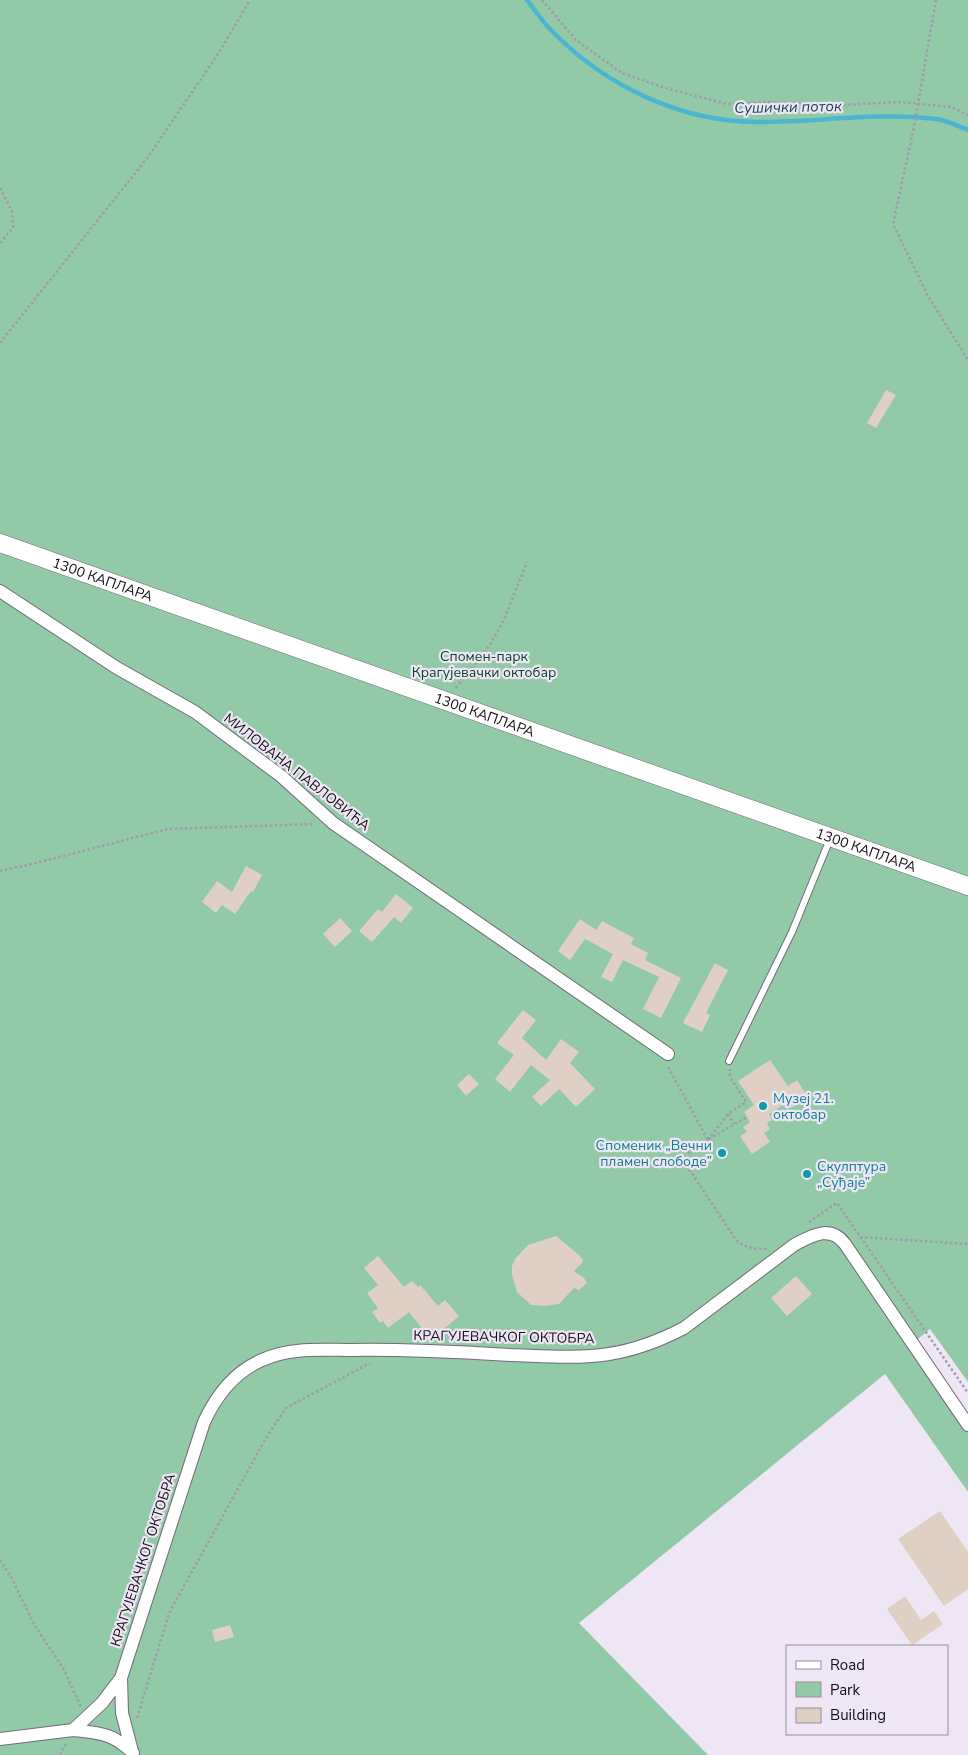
<svg xmlns="http://www.w3.org/2000/svg" width="968" height="1755" font-family="'Nunito Sans',sans-serif">
  <rect width="100%" height="100%" fill="#eee5f5"/>
  <!-- green -->
  <path fill="#92c9a7" d="M0 0H968V1382L930 1329 913 1343 968 1420V1492L885 1374 579 1623 708 1755H0Z"/>
  <g fill="none" stroke-linecap="round" stroke-linejoin="round">
    <!-- stream -->
    <path stroke="#4cb6d1" stroke-width="4.5" d="M527 0C535 10 542 21 551 30 605 86 682 123 761 122 819 122 877 112 936 119 946 120 958 126 968 130"/>
  </g>
  <!-- building -->
  <path fill="#dfd0c3" d="M886 390 896 395 876 428 867 423Z
    M246 866 262 875 253 892 251 891 235 914 222 905 216 913 202 902 217 881 232 892Z
    M396 894 413 908 401 923 394 917 372 942 359 931 378 909 382 912Z
    M340 918 352 931 335 947 323 934Z
    M580 919 596 930 602 921 634 938 631 944 648 953 645 960 681 978 661 1018 643 1009 659 977 623 960 612 982 601 977 613 954 585 939 570 960 558 951Z
    M715 963 728 970 706 1013 710 1015 702 1032 683 1023Z
    M523 1010 536 1020 522 1038 546 1060 561 1039 579 1052 570 1063 595 1089 576 1107 559 1089 541 1106 532 1097 550 1080 531 1065 510 1092 495 1079 514 1055 497 1043Z
    M770 1060 788 1086 797 1080 808 1097 791 1108 787 1102 769 1114 772 1120 767 1123 770 1129 764 1133 770 1142 752 1154 740 1136 747 1132 743 1127 750 1122 744 1112 754 1105 738 1081Z
    M469 1074 479 1084 466 1096 457 1085Z
    M556 1236 580 1256 583 1260 582 1263 574 1271 584 1278 587 1283 579 1290 574 1288 559 1304 544 1306 531 1305 517 1292 512 1275V1266L515 1259 528 1245Z
    M378 1256 404 1287 412 1281 418 1287 420 1285 438 1306 445 1300 459 1316 431 1340 420 1339 421 1327 409 1312 388 1328 383 1321 380 1323 372 1312 378 1308 367 1293 378 1285 364 1268Z
    M796 1276 812 1294 787 1316 771 1298Z
    M940 1511 968 1552V1589L944 1606 898 1539Z
    M905 1596 921 1620 934 1611 943 1624 912 1645 887 1609Z
    M230 1625 234 1637 215 1642 212 1630Z"/>
  <g fill="none" stroke-linecap="round" stroke-linejoin="round">
    <!-- lane casing -->
    <g stroke="#736a79" stroke-width="8">
      <path id="lane" d="M729 1061 792 932 830 839"/>
    </g>
    <!-- street casing -->
    <g stroke="#736a79" stroke-width="14">
      <path id="street" d="M0 591 117 668 195 712 281 776 333 823 668 1054
        M121 1678 122 1713 133 1755
        M73 1730C100 1733 113 1733 133 1753
        M0 1739 73 1730 102 1703 121 1678 204 1422C216 1396 234 1372 262 1360 289 1347 322 1350 351 1350 405 1349 458 1352 511 1355 543 1356 577 1359 609 1354 635 1350 661 1340 684 1328L794 1245C811 1236 830 1224 845 1244L968 1425"/>
    </g>
    <!-- secondary casing -->
    <g stroke="#736a79" stroke-width="19">
      <g id="secondary">
        <path id="s1" d="M0 543 968 886"/>
      </g>
    </g>
    <!-- path -->
    <path stroke="#a29ba8" stroke-width="2.5" stroke-dasharray="2.5 2.5" stroke-linecap="butt" d="M542 0 576 40 622 73 665 88 727 104 768 102 841 105 899 102 951 107 968 115
      M936 0 914 127 893 224 928 296 968 360
      M0 188 12 211 13 227 0 244
      M0 343 148 157 220 51 250 0
      M456 688 491 643 504 620 527 562
      M0 871 32 864 168 829 314 824
      M668 1067 708 1140 681 1157 736 1240C746 1248 754 1249 767 1249
      M728 1114 734 1124
      M709 1139 747 1117
      M708 1140 728 1114 746 1102 730 1077V1069
      M809 1222 837 1203 968 1393
      M860 1237 968 1244
      M0 1560 11 1577 35 1626 63 1668 81 1707
      M137 1718 169 1613 266 1438 286 1408 370 1363
      M60 1755 67 1742"/>
    <!-- lane -->
    <use href="#lane" stroke="#fff" stroke-width="6"/>
    <!-- street -->
    <use href="#street" stroke="#fff" stroke-width="12"/>
    <!-- secondary -->
    <use href="#secondary" stroke="#fff" stroke-width="18"/>
  </g>
  <!-- markers -->
  <g fill="#0f9aa8" stroke="#eee5f5" stroke-width="2">
    <circle cx="763" cy="1106" r="5"/>
    <circle cx="722" cy="1153" r="5"/>
    <circle cx="807" cy="1174" r="5"/>
  </g>
  <g text-anchor="middle" dominant-baseline="central" stroke-width="4.5" stroke-linejoin="round" paint-order="stroke">
    <!-- street labels -->
    <g font-size="14" fill="#120f14" stroke="#eee5f5">
      <text stroke="none"><textPath href="#s1" startOffset="109">1300 КАПЛАРА</textPath></text>
      <text stroke="none"><textPath href="#s1" startOffset="514">1300 КАПЛАРА</textPath></text>
      <text transform="translate(297 772) rotate(38)">МИЛОВАНА ПАВЛОВИЋА</text>
      <text stroke="none"><textPath href="#s1" startOffset="919">1300 КАПЛАРА</textPath></text>
      <text transform="translate(504 1337) rotate(1)">КРАГУЈЕВАЧКОГ ОКТОБРА</text>
      <text transform="translate(143 1560) rotate(-72)">КРАГУЈЕВАЧКОГ ОКТОБРА</text>
    </g>
    <!-- park labels -->
    <g font-size="14" fill="#044629" stroke="#eee5f5">
      <text x="484" y="656">Спомен-парк<tspan x="484" dy="16">Крагујевачки октобар</tspan></text>
    </g>
    <!-- culture labels -->
    <g font-size="14" fill="#0d838f" stroke="#eee5f5" text-anchor="start">
      <text x="773" y="1098">Музеј 21.<tspan x="773" dy="16">октобар</tspan></text>
      <text x="712" y="1145" text-anchor="end">Споменик „Вечни<tspan x="712" dy="16">пламен слободе”</tspan></text>
      <text x="817" y="1166">Скулптура<tspan x="817" dy="16">„Суђаје”</tspan></text>
    </g>
    <!-- water labels -->
    <g font-size="15" font-style="italic" fill="#194753" stroke="#eee5f5">
      <text transform="translate(788 107) rotate(-1)">Сушички поток</text>
    </g>
  </g>
  <!-- legend -->
  <rect x="786" y="1645" width="162" height="90" fill="#eee5f5" stroke="#968f9b"/>
  <rect x="796" y="1661" width="25" height="8" fill="#ffffff" stroke="#968f9b"/>
  <text x="830" y="1670" font-size="15" fill="#120f14">Road</text>
  <rect x="796" y="1682" width="25" height="15" fill="#92c9a7" stroke="#968f9b"/>
  <text x="830" y="1695" font-size="15" fill="#120f14">Park</text>
  <rect x="796" y="1708" width="25" height="15" fill="#dfd0c3" stroke="#968f9b"/>
  <text x="830" y="1720" font-size="15" fill="#120f14">Building</text>
</svg>
